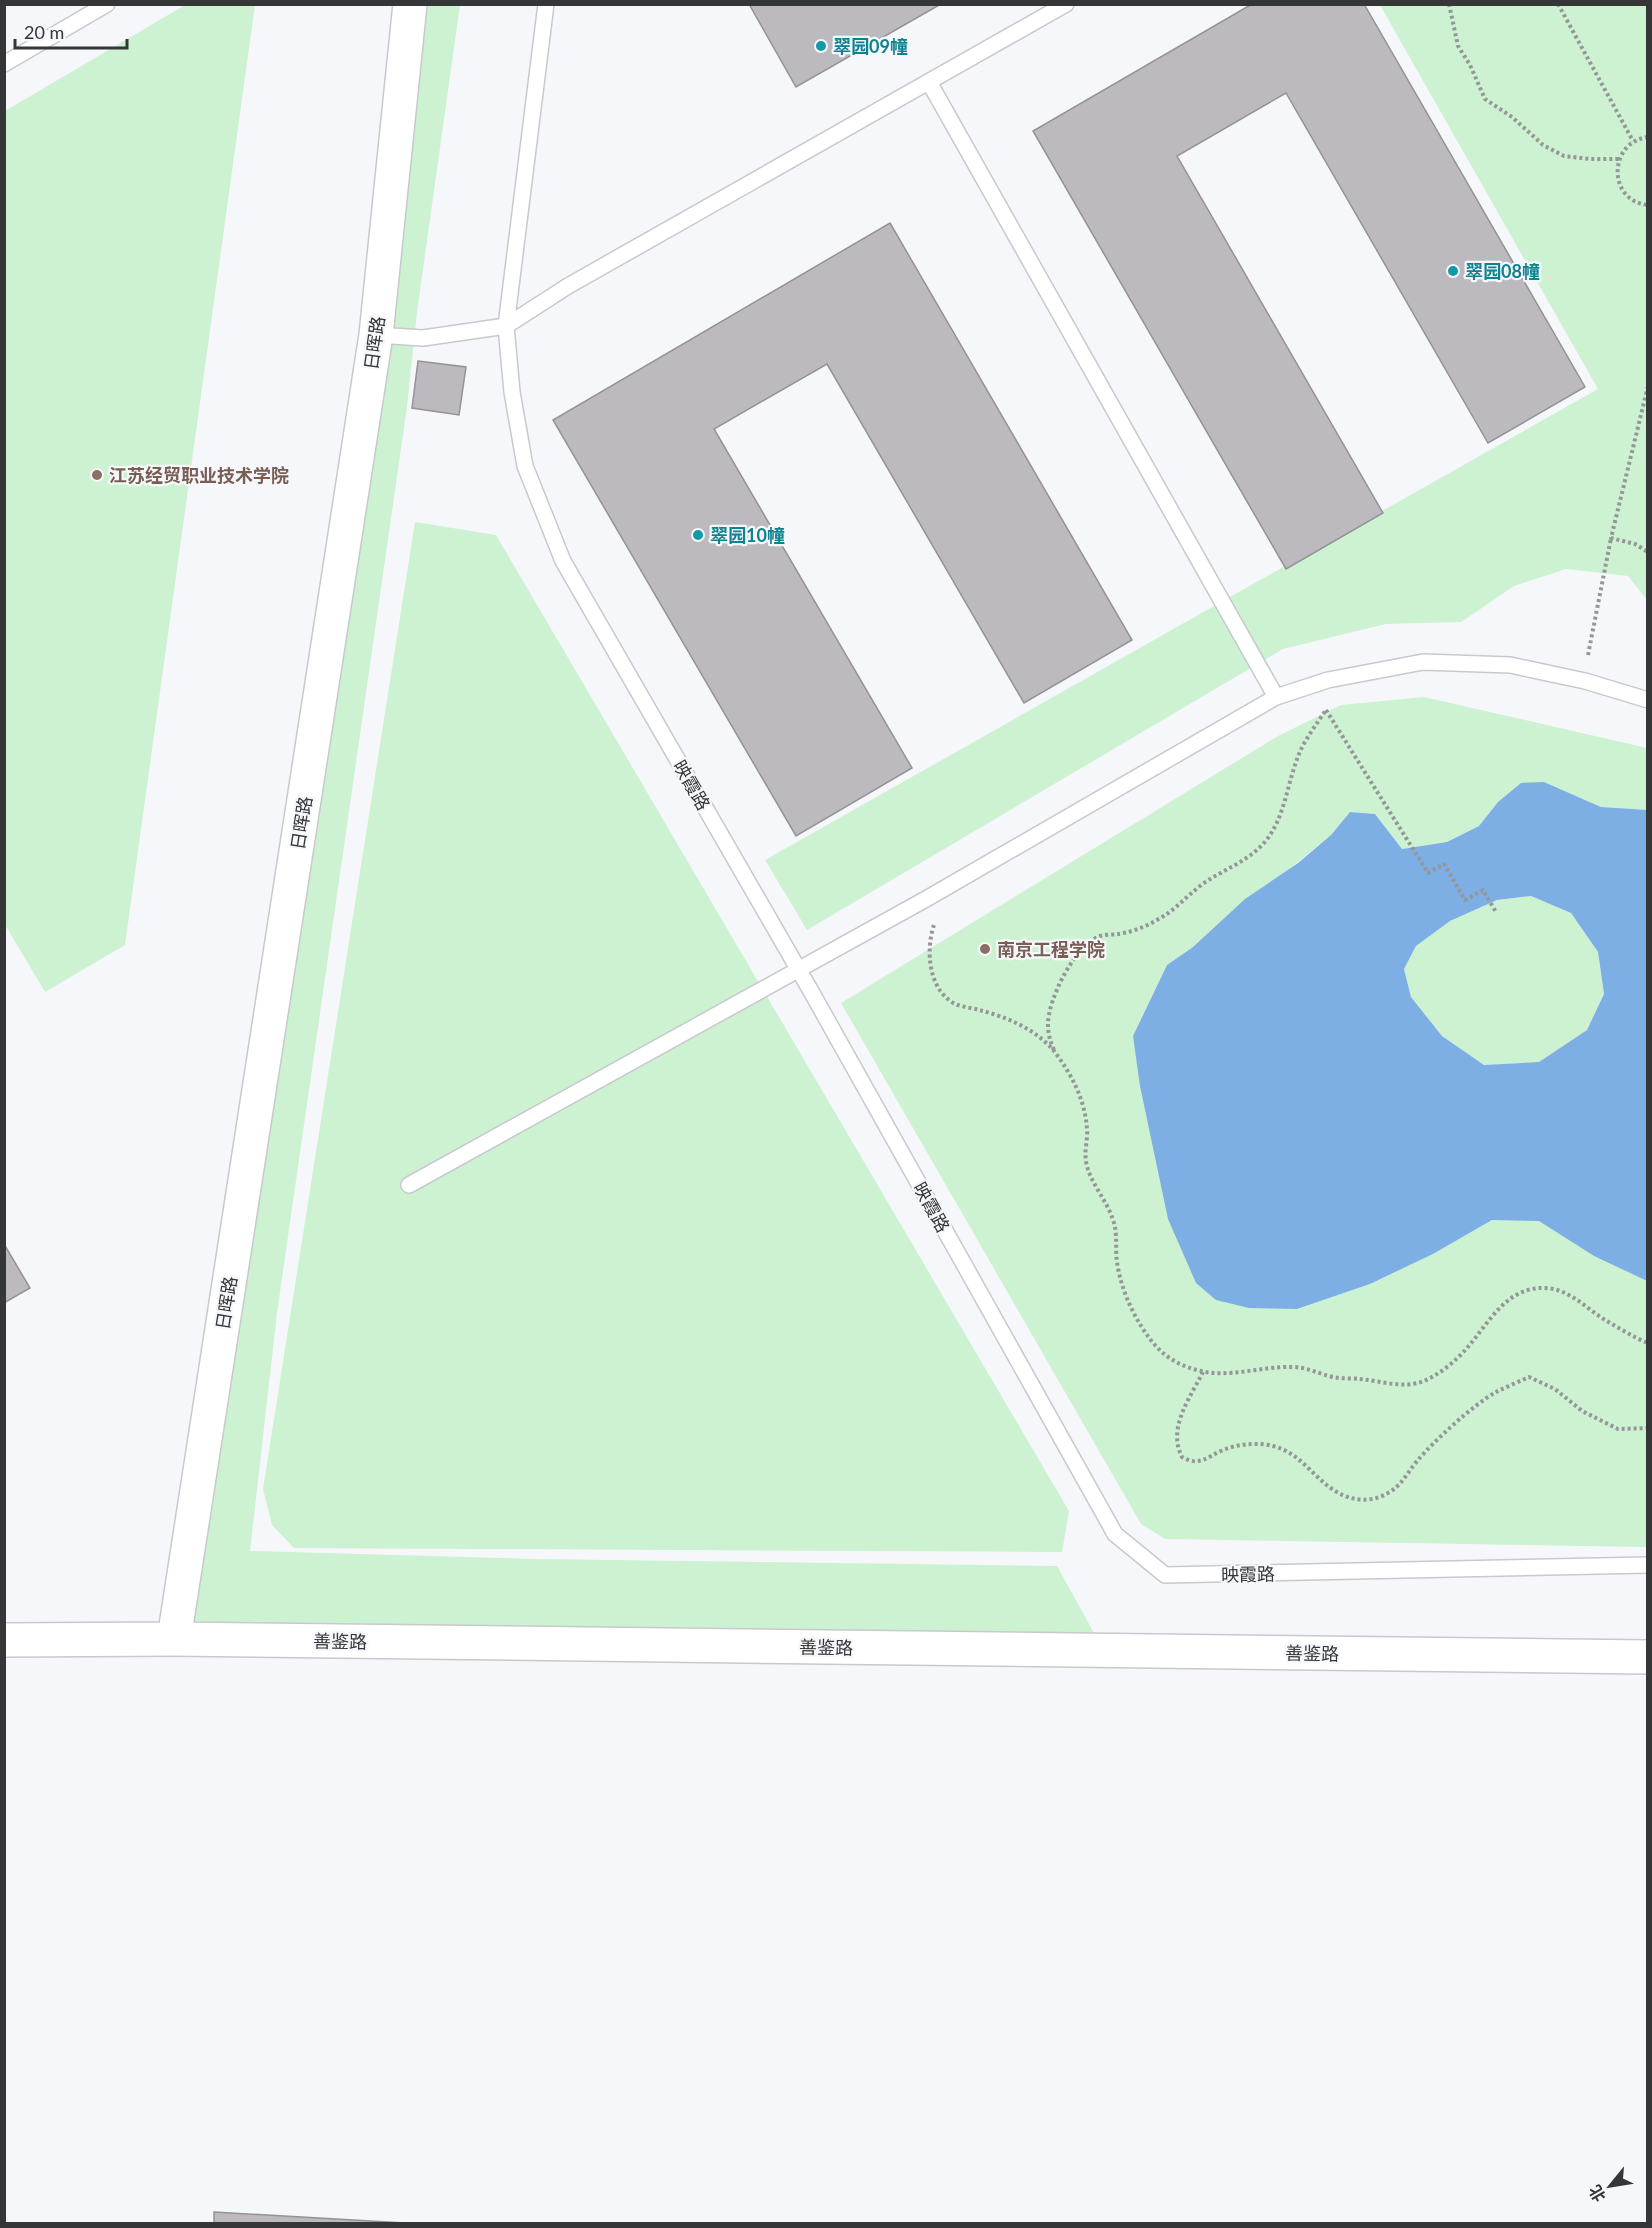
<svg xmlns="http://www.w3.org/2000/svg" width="1652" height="2228" font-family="Lato,'Noto Sans SC',sans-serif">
  <rect width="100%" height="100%" fill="#f6f7fb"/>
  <!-- green -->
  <path fill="#ccf2d2" d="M185 5H255L125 945 45 992 4 923 5 111Z
    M410 5H460L417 312 407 407 277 1313 250 1551 536 1559 1057 1566 1104 1651 174 1639Z
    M1380 5H1647V600L1628 576 1566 569 1514 586 1461 622 1386 624 1283 649 807 930 765 860 1598 389Z
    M415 522 496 535 1069 1511 1062 1552 294 1548 272 1525 263 1489Z
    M1424 697 1647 748V810L1601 807 1544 782 1498 802 1479 826 1447 842 1402 849 1375 814 1350 812 1331 835 1193 947 1167 965 1133 1036 1297 1309 1370 1284 1433 1254 1492 1220H1539L1594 1256 1647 1281V1547L1165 1539 1141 1524 841 1003 1278 736 1341 705Z
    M1531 896 1571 913 1598 952 1604 994 1587 1030 1539 1062 1484 1065 1442 1036 1411 997 1404 969 1416 946 1450 921 1497 900Z"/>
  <!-- water -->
  <path fill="#7dafe5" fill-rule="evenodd" d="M1544 782 1601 807 1647 810V1281L1594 1256 1539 1221 1492 1220 1433 1254 1370 1284 1297 1309 1249 1308 1216 1300 1196 1283 1168 1219 1140 1086 1133 1036 1167 965 1193 947 1245 899 1298 863 1331 835 1350 812 1375 814 1402 849 1447 842 1479 826 1498 802 1521 783ZM1531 896 1571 913 1598 952 1604 994 1587 1030 1539 1062 1484 1065 1442 1036 1411 997 1404 969 1416 946 1450 921 1497 900Z"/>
  <!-- building -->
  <path fill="#bcbabe" stroke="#949296" stroke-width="1.5" d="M749 4H941L796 87Z
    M1252 4H1364L1585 387 1488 443 1286 93 1177 156 1383 513 1286 569 1033 131Z
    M890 223 1132 640 1024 703 827 364 714 429 912 768 796 836 553 420Z
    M418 361 466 367 459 415 412 408Z
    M4 1244 30 1288 4 1303Z
    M214 2212 423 2224H214Z"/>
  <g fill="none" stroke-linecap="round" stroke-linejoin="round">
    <!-- service casing -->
    <g stroke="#c8c9cd" stroke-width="18">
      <path id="service" d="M546 4 506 326 512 392 525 466 563 561 812 993 1115 1534 1165 1575 1648 1565
        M4 64 107 4
        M929 82 1276 697
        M376 335 423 338 506 326 568 286 1066 4
        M409 1185 926 899 1276 697 1328 680 1423 662 1510 665 1585 681 1648 700"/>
    </g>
    <!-- tertiary casing -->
    <g stroke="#c8c9cd" stroke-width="36">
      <path id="tertiary" d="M174 1639 376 335 410 4
        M4 1640 174 1639 1648 1657"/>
    </g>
    <!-- path -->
    <path stroke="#959698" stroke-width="4" stroke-dasharray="3 3" stroke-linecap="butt" d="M1449 4 1458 46 1470 65 1485 99 1512 117 1543 145 1564 156 1590 159H1619
      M1558 4 1633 141
      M1648 137C1608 142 1607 201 1648 205
      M1648 386 1611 538 1635 544 1648 552
      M1588 655 1611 538
      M1326 710 1428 873 1444 864 1465 900 1483 890 1496 912
      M934 925C926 948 928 984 949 1000 957 1007 969 1007 979 1010 1007 1017 1039 1030 1057 1055 1073 1077 1085 1101 1087 1129 1088 1139 1084 1151 1086 1161 1089 1182 1107 1200 1113 1220 1118 1233 1115 1248 1117 1262 1121 1291 1136 1323 1155 1345 1167 1359 1183 1367 1201 1371 1230 1378 1263 1366 1292 1367 1307 1367 1319 1374 1333 1377 1342 1379 1352 1378 1360 1379 1381 1381 1404 1389 1424 1381 1440 1374 1456 1361 1467 1348 1489 1323 1506 1287 1544 1288 1568 1288 1586 1308 1605 1320 1619 1328 1633 1337 1648 1343
      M1054 1050C1050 1041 1048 1034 1048 1024 1048 999 1075 945 1100 936 1106 934 1113 935 1118 934 1132 932 1145 927 1157 920 1174 911 1185 898 1200 886 1221 870 1246 863 1264 843 1285 819 1287 783 1299 754 1305 739 1317 724 1325 711
      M1203 1372C1190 1398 1167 1428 1182 1457 1199 1467 1207 1457 1223 1450 1238 1444 1257 1442 1273 1446 1306 1454 1318 1489 1351 1498 1362 1501 1376 1500 1386 1494 1401 1487 1407 1473 1417 1461 1434 1441 1473 1405 1496 1392 1506 1387 1518 1382 1529 1377L1555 1389 1582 1411 1618 1429 1648 1428"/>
    <!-- service -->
    <use href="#service" stroke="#fff" stroke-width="15"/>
    <!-- tertiary -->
    <use href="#tertiary" stroke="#fff" stroke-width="33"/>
  </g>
  <!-- markers -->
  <g fill="#0f9aa8" stroke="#f6f7fb" stroke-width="2">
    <circle cx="821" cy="46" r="6"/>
    <circle cx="1453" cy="271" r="6"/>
    <circle cx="698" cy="535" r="6"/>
  </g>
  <g fill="#8d6e63" stroke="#f6f7fb" stroke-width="2">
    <circle cx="97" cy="475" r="6"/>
    <circle cx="985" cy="949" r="6"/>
  </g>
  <g text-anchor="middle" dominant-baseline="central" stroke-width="4.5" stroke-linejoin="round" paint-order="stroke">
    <!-- culture labels -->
    <g font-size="18" font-weight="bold" fill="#0d838f" stroke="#f6f7fb" text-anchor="start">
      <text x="833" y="46">翠园09幢</text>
      <text x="1465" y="271">翠园08幢</text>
      <text x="710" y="535">翠园10幢</text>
    </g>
    <!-- street labels -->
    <g font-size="18" fill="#353637" stroke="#f6f7fb">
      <text transform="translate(374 343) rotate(-82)">日晖路</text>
      <text transform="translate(692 785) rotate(60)">映霞路</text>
      <text transform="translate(301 823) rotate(-81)">日晖路</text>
      <text transform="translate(932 1207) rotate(61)">映霞路</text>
      <text transform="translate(226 1303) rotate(-81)">日晖路</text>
      <text transform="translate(1248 1574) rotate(-1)">映霞路</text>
      <text transform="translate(340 1641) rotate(1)">善鉴路</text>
      <text transform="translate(826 1647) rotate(1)">善鉴路</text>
      <text transform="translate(1312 1653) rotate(1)">善鉴路</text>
    </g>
    <!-- education labels -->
    <g font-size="18" font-weight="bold" fill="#785e54" stroke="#f6f7fb" text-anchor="start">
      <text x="109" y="475">江苏经贸职业技术学院</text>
      <text x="997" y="949">南京工程学院</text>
    </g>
  </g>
  <!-- border -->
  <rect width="1652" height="2228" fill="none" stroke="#353637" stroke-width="12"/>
  <!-- north arrow -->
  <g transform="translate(1610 2186) rotate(240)" stroke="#f6f7fb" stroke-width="4.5" paint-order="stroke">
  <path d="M0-4.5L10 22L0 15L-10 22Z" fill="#353637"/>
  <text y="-9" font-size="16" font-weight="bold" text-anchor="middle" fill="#353637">北</text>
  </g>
  <!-- scale -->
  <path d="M15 39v9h112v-9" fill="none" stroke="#353637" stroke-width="3"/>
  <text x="24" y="39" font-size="18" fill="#353637" stroke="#f6f7fb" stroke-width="4.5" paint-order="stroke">20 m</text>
</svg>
